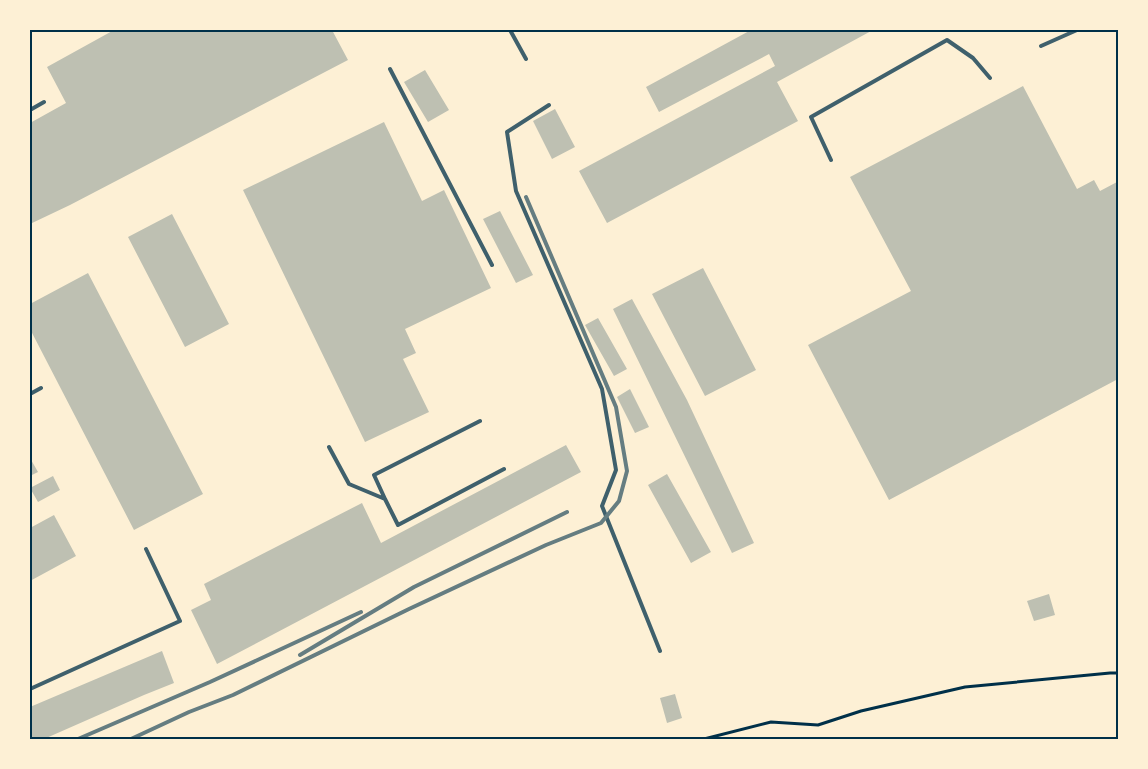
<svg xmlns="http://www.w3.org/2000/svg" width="1148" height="769" font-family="Merriweather,serif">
  <rect width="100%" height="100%" fill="#fdf0d5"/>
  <!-- building -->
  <path fill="#bec0b2" d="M114 30H332L348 60 70 205 30 224V123L66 103 47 67Z
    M751 30H873L777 82 798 121 607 223 579 171 775 66 769 54 659 112 646 87Z
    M425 70 449 110 428 122 404 82Z
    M1023 86 1077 189 1094 180 1100 191 1117 182 1118 183V379L889 500 808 345 911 291 850 177Z
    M555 109 575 147 552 159 533 121Z
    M384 122 422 201 444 190 491 288 405 329 416 353 403 359 429 412 365 442 243 190Z
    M500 211 533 275 516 283 483 219Z
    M172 214 229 324 185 347 128 237Z
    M703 268 756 370 705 396 652 294Z
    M88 273 203 494 134 530 30 329V304Z
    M632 299 687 400 754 543 732 553 613 309Z
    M598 318 627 369 614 376 585 325Z
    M630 389 649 427 635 433 617 397Z
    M566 445 581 472 217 664 191 610 211 600 204 584 362 503 381 543Z
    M30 458 38 472 30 476Z
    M667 474 711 552 691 563 648 485Z
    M53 476 60 490 38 502 30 488Z
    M54 515 76 556 30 581V528Z
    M1049 594 1055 615 1034 621 1027 601Z
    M162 651 174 683 144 695 44 739H30V707Z
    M675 694 682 718 667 723 660 698Z"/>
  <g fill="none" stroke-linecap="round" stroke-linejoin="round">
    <!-- path -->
    <path stroke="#003049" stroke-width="3" d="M704 739 771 722 818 725 861 711 965 687 1110 673H1118"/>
    <!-- service -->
    <path stroke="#3f606c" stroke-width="4" d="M510 30 526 59
      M1041 46 1077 30
      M390 69 492 265
      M549 105 507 132 516 191 602 389 616 470 602 506 660 651
      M30 110 44 102
      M831 160 811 117 947 40 973 58 990 78
      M30 394 41 388
      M329 447 349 484 385 499 398 525 504 469
      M385 499 374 475 480 421
      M30 689 180 621 146 549"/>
    <!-- rail -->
    <path stroke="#657d81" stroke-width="4" d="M300 655 414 587 567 512
      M78 739 210 682 361 612
      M131 739 189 712 233 695 409 609 546 545 601 523 619 501 627 471 616 407 526 197"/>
  </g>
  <!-- border -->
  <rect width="1148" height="769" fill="none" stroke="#fdf0d5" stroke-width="62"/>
  <rect x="31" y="31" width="1086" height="707" fill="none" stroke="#003049" stroke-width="2"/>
</svg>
